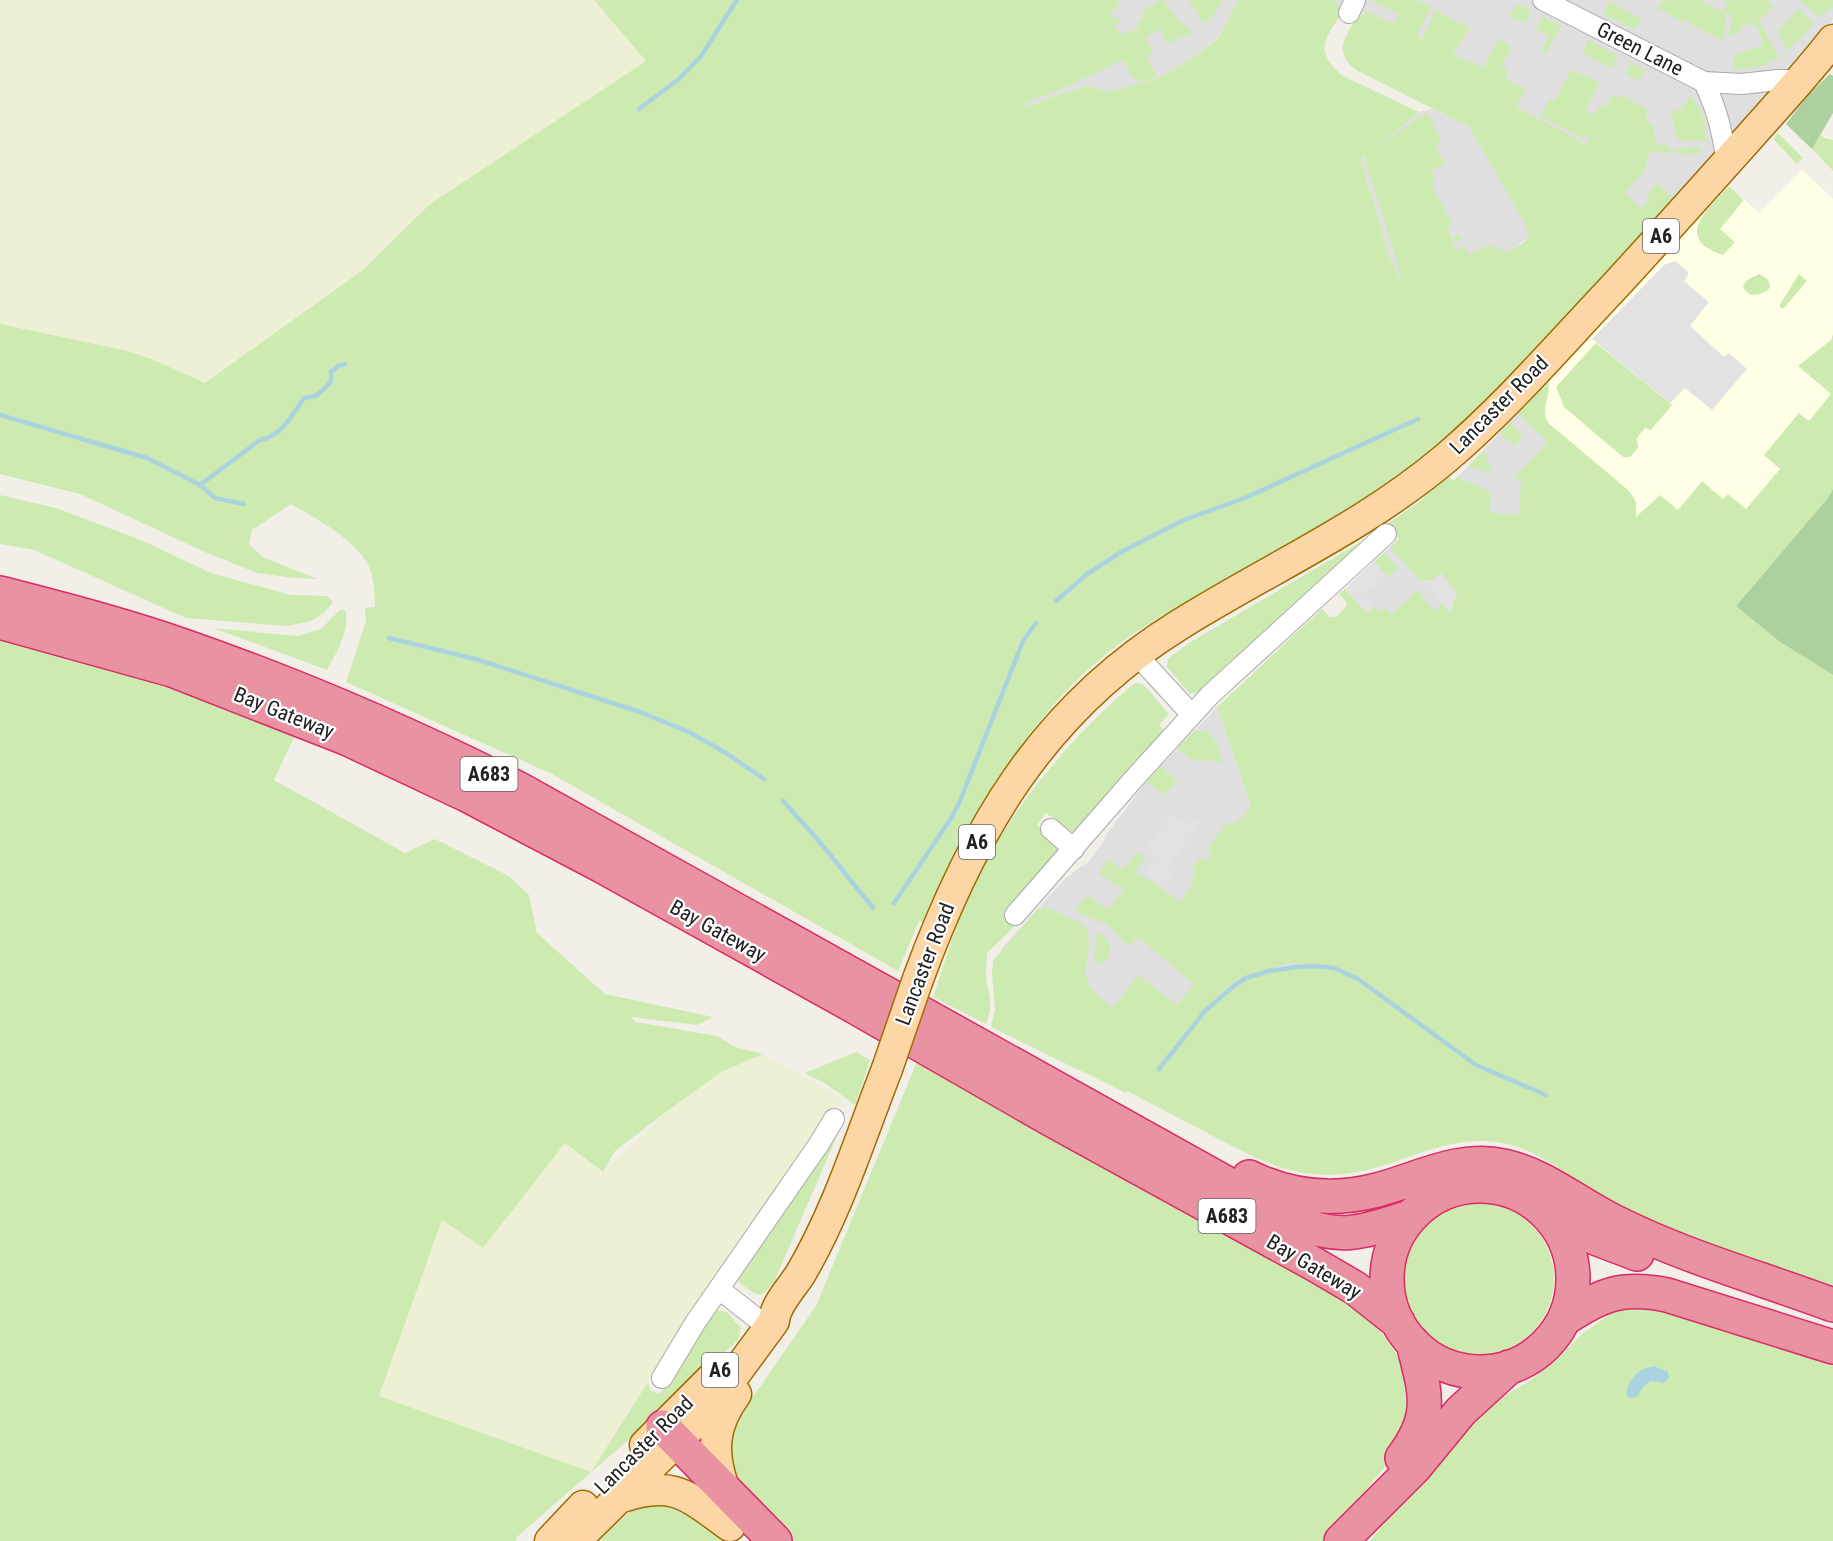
<svg xmlns="http://www.w3.org/2000/svg" width="1833" height="1541" font-family="'Roboto Condensed',sans-serif">
  <rect width="100%" height="100%" fill="#f2efe9"/>
  <!-- residential -->
  <path fill="#e0dfdf" d="M986 0H1238L1219 36 1194 57 1159 78 1109 92 1087 85 1015 110Z
    M1334 0H1833V19L1803 57 1646 232 1579 140 1516 107 1525 89 1367 12 1358 15 1344 10Z
    M1432 109 1469 127 1525 224 1530 235 1509 253 1405 289 1390 258 1361 159 1419 112Z
    M1548 382 1545 417 1549 424 1628 490 1452 610 1407 657 1345 589 1399 539Z
    M1217 707 1251 806 1357 971 1155 1063 1001 949 1065 879 1083 865 1087 864 1106 838 1105 836 1147 781Z"/>
  <!-- education -->
  <path fill="#ffffe5" d="M1802 170 1833 199V675L1780 642 1695 573 1635 518 1636 502 1631 493 1549 424 1544 412 1549 389 1548 382 1729 186 1759 213Z"/>
  <!-- farmland -->
  <path fill="#eef0d5" d="M0 0H594L646 61 429 205 363 270 205 383 154 360 128 351 0 324Z
    M763 1054 842 1098 648 1382 591 1472 378 1396 442 1219 483 1248 565 1143 603 1172 666 1112 721 1072Z"/>
  <!-- grass -->
  <path fill="#cdebb0" fill-rule="evenodd" d="M594 0H1116L1120 5 1110 13 1115 20 1119 17 1121 20 1114 26 1122 35 1129 30 1132 32 1139 27 1137 23 1144 17 1141 13 1151 5 1152 6 1160 0H1163L1183 25 1185 24 1193 33 1167 44 1160 29 1145 37 1153 54 1147 57 1157 76 1147 80 1137 81 1131 76 1123 60 1058 91 1033 99 1019 109 1087 85 1109 92 1159 78 1194 57 1219 37 1238 0H1334L1344 10C1326 38 1312 50 1343 76L1419 112 1376 148 1425 113 1431 119 1441 140 1436 148 1445 164 1431 171 1436 180 1431 184 1453 225 1447 229 1452 239 1459 235 1461 239 1452 244 1456 250 1464 246 1469 255 1488 245 1508 252 1523 243 1529 235 1525 224 1469 127 1358 71C1331 53 1345 35 1360 14H1363L1367 12 1394 24 1399 15 1371 0H1417L1431 7 1417 36 1422 39 1435 10 1470 28 1453 54 1483 68 1498 38 1512 47 1501 66 1508 70 1505 79 1526 89 1516 107 1579 140 1585 146 1590 137 1584 135 1582 138 1540 116 1550 98 1555 101 1571 69 1599 83 1586 110 1594 115 1600 105 1605 108 1611 97 1614 96 1620 99 1622 95 1649 110 1646 112 1648 123H1652L1657 146 1666 144 1668 150 1702 147 1698 155 1650 151 1644 172 1625 193 1641 208 1650 198 1646 195 1657 183 1676 200C1633 246 1591 291 1548 337 1514 374 1479 413 1439 446 1379 496 1310 535 1242 572 1202 593 1163 613 1126 639 1028 709 973 815 925 922L919 921 898 971 552 774 346 682 366 621 365 608 375 607C374 592 375 575 366 561 349 536 317 519 291 504L252 530 249 544 263 557 317 579 294 578 257 573 207 553 80 494 0 474V324L128 351 154 360 205 383 363 270 429 205 646 61ZM1364 156 1404 286 1390 258 1361 159Z
    M1187 0H1222L1213 16 1204 24 1197 15 1199 14Z
    M1664 0H1702L1703 3 1725 12V0H1767L1774 7 1759 21 1779 57C1765 67 1749 70 1733 69L1734 55 1763 45 1757 26 1754 27 1752 23 1741 27 1742 31 1727 36 1731 26 1732 15 1726 14 1724 41 1691 25 1692 23 1685 20 1683 22 1657 8Z
    M1799 0H1833V7L1819 17Z
    M1609 1 1641 19 1635 30 1603 14Z
    M1517 4 1531 11 1525 24 1510 16Z
    M1798 9 1814 24 1786 52 1778 31Z
    M1542 17 1561 26 1546 53 1541 50 1549 36 1536 29Z
    M1588 40 1618 56 1612 68 1582 53Z
    M1631 62 1645 70 1639 81 1626 74Z
    M1690 95C1701 108 1708 123 1705 141L1677 140 1671 111 1682 109Z
    M1778 133 1803 158 1797 164 1773 139Z
    M1821 134 1824 138 1833 140V171L1812 149Z
    M1729 186 1744 200 1720 229 1735 242 1723 255C1672 238 1708 210 1729 186Z
    M1759 274C1766 277 1770 280 1770 288 1761 295 1748 300 1743 286L1747 280Z
    M1799 274 1807 281 1783 309 1779 306Z
    M1833 334V489L1827 499 1736 606 1780 642 1833 675V1286C1764 1263 1694 1243 1629 1211 1586 1191 1549 1152 1502 1143 1447 1133 1407 1163 1357 1172 1299 1183 1261 1161 1211 1135 1183 1120 1155 1106 1127 1091L1126 1093 991 1027 995 1009 992 973 993 960 1038 909 1045 907 1051 909 1082 924 1088 931C1093 973 1069 975 1113 1008L1138 975 1177 1005 1194 984 1138 937 1129 946 1121 940 1108 925 1074 911 1088 895 1107 910 1124 890 1098 873 1109 859 1123 870 1137 852 1145 858 1135 872 1153 882 1179 902 1193 883 1191 880 1196 873 1192 869 1201 857 1206 861 1212 853 1207 849 1227 822 1233 825 1238 819 1240 821 1251 806 1217 707 1322 609 1330 617H1336L1346 607 1347 603 1339 594 1345 589 1367 613 1374 607 1380 612 1385 608 1391 614 1418 590 1434 611 1443 604 1450 613 1457 593 1432 580H1420L1390 548 1399 539 1386 525 1419 502 1448 475 1453 481 1457 477 1485 489 1491 494 1489 508 1490 513 1519 515 1521 480 1514 478 1548 442 1518 414 1548 382C1552 395 1540 406 1547 422L1628 490 1636 502V517L1660 495 1678 510 1702 481 1723 499 1728 494 1746 509 1780 469 1764 455 1799 413 1809 421 1831 394 1798 366 1831 340ZM1288 963 1328 965 1276 971 1248 979 1221 997 1217 996 1238 979Z
    M1596 343 1672 405 1651 430 1645 428 1637 438 1638 448 1630 457H1623L1564 407 1556 387Z
    M1510 422 1523 437 1514 446 1500 433Z
    M1484 450 1491 471 1493 473 1467 467Z
    M0 495 56 508 141 540 211 573 291 595 327 596 333 602 324 613 311 621 287 626 186 618 34 550 0 544Z
    M1369 537 1207 689 1204 687 1196 693 1190 694 1167 667 1168 659 1189 643Z
    M1384 553 1398 566V568L1387 577 1374 561Z
    M341 609 346 611C349 633 337 651 327 670L213 628 297 636 321 629Z
    M0 635 95 662 298 729 274 780 405 853 435 839 509 876 529 895 537 933 605 994 713 1017 697 1025 631 1017 636 1022 717 1036 735 1047 763 1054 721 1072 666 1112 615 1151 603 1172 565 1143 483 1248 442 1220 379 1396 591 1472 648 1382 650 1390 658 1394 669 1385 710 1316 717 1310 727 1312 741 1328 738 1340 673 1401 519 1535 515 1541H0Z
    M1135 683 1143 684 1169 714 1159 725 1166 732 1081 830 1071 832 1046 813 1037 825C1048 835 1063 841 1058 857L1005 915 1016 925 987 953C987 960 986 967 986 974 987 993 995 1002 986 1024L933 997C941 974 948 950 956 928 988 836 1061 744 1135 683Z
    M1194 731H1207C1215 738 1224 753 1220 764L1210 760 1194 761 1177 748Z
    M1161 766 1177 781 1164 795 1147 781Z
    M1097 932C1108 938 1114 947 1108 959L1099 964 1094 961Z
    M856 1052 870 1060 855 1105 826 1084 805 1073Z
    M918 1059 1367 1312 1402 1362 1412 1407 1398 1451 1324 1541H786L729 1472 732 1427 816 1306Z
    M834 1129H840L774 1282 766 1291 761 1295 754 1293 739 1283 738 1278Z
    M1402 1279a76 76 0 1 1 152 0a76 76 0 1 1-152 0Z
    M1638 1305H1666L1833 1357V1541H1370L1454 1440 1482 1415 1504 1396 1531 1380 1561 1355 1582 1334 1617 1309Z
    M641 1504 677 1508 703 1525 722 1541H599L614 1525Z"/>
  <!-- forest -->
  <path fill="#add19e" d="M1830 74 1833 76V113L1812 149 1786 124 1809 94Z
    M1833 489V675L1780 642 1736 606 1827 499Z"/>
  <!-- parking -->
  <path fill="#e2e2e2" d="M1675 261 1689 273 1684 281 1709 302 1690 326 1724 357 1729 353 1747 369 1712 410 1685 388 1670 403 1592 339 1664 265Z
    M1374 561 1387 577 1365 595 1374 607 1367 613 1345 589Z
    M1441 573 1457 593 1450 613 1430 587 1420 580H1432Z
    M1171 814 1183 823 1189 816 1200 824 1170 864 1178 870 1165 888 1144 873 1156 856 1145 848Z"/>
  <!-- water -->
  <path fill="#aad3df" d="M1654 1366 1668 1372 1669 1378 1664 1383 1651 1381 1643 1387 1637 1397 1630 1398 1626 1394C1629 1378 1638 1369 1654 1366Z"/>
  <g fill="none" stroke-linecap="round" stroke-linejoin="round">
    <!-- stream -->
    <path stroke="#aad3df" stroke-width="4.5" d="M639 109 679 79 701 56 737 0
      M0 415 147 458 200 485 260 440C281 437 293 414 304 398L316 396 331 382V372L338 366 345 364
      M200 485 215 498 244 504
      M1056 601 1087 574 1123 551 1184 520 1245 498 1418 419
      M389 638 479 660 640 712 689 732 726 753 764 779
      M783 801 819 841 873 908
      M894 903 952 817 960 801 1023 641 1036 623
      M1159 1069 1205 1011 1235 985 1246 978 1269 971 1296 967 1315 966 1334 968 1358 979 1476 1065 1546 1095"/>
    <!-- street casing -->
    <g stroke="#a9a9a9" stroke-width="22">
      <path id="street" d="M1543 0 1704 82 1741 84 1778 80H1799
        M1349 13 1355 0
        M1704 82C1718 112 1722 131 1727 163
        M1136 654 1192 715
        M1051 829 1074 849
        M1015 915 1131 782 1210 695 1386 534
        M719 1289 769 1328
        M662 1378 695 1323 819 1144 834 1119"/>
    </g>
    <!-- primary casing -->
    <g stroke="#a06b00" stroke-width="33">
      <path id="primary" d="M918 979C972 831 1042 710 1179 625 1270 568 1363 528 1446 458 1507 406 1560 344 1615 286 1659 238 1702 190 1745 142 1775 108 1806 75 1833 40
        M645 1445 711 1379
        M724 1488C711 1452 713 1425 736 1394
        M619 1498C673 1479 687 1495 730 1526
        M550 1541 583 1506
        M575 1541 695 1423 724 1389 774 1321C775 1304 792 1288 801 1273 838 1210 860 1138 887 1069"/>
    </g>
    <!-- highway casing -->
    <g stroke="#dc2a67" stroke-width="36">
      <path id="highway" d="M0 593C62 609 124 625 184 646 299 686 410 734 519 789L1298 1223C1344 1241 1365 1231 1410 1217
        M0 622 172 670 348 739 467 795 602 866 857 1008 1050 1119 1314 1264 1355 1288 1398 1322
        M1249 1177C1290 1197 1332 1202 1377 1190 1419 1179 1458 1156 1504 1166 1545 1175 1579 1205 1617 1223 1685 1257 1761 1278 1833 1305
        M1387 1279a93 93 0 1 1 186 0a93 93 0 1 1-186 0Z
        M1548 1213 1595 1238 1637 1254
        M1564 1319C1602 1294 1622 1286 1667 1295L1833 1347
        M663 1427 775 1541
        M1402 1458C1435 1414 1425 1392 1413 1343
        M1341 1541 1415 1467 1461 1411 1509 1367"/>
    </g>
    <!-- street -->
    <use href="#street" stroke="#fff" stroke-width="20"/>
    <!-- primary -->
    <use href="#primary" stroke="#fcd6a4" stroke-width="30"/>
    <!-- highway -->
    <use href="#highway" stroke="#e892a2" stroke-width="33"/>
    <!-- primary-bridge casing -->
    <g stroke="#a06b00" stroke-width="33" stroke-linecap="butt">
      <path id="primary-bridge" d="M887 1069 918 979"/>
    </g>
    <!-- primary-bridge -->
    <use href="#primary-bridge" stroke="#fcd6a4" stroke-width="30"/>
  </g>
  <g text-anchor="middle" dominant-baseline="central" stroke-width="4.5" stroke-linejoin="round" paint-order="stroke">
    <!-- shield labels -->
    <g fill="#fff" stroke="#646464" stroke-width="1.5">
      <rect x="1643" y="219" width="36" height="34" rx="4.5"/>
      <rect x="460.5" y="757" width="57" height="34" rx="4.5"/>
      <rect x="959" y="825" width="36" height="34" rx="4.5"/>
      <rect x="1198.5" y="1199" width="57" height="34" rx="4.5"/>
      <rect x="702" y="1353" width="36" height="34" rx="4.5"/>
    </g>
    <g font-size="20" font-weight="bold" fill="#222">
      <text x="1661" y="236">A6</text>
      <text x="489" y="774">A683</text>
      <text x="977" y="842">A6</text>
      <text x="1227" y="1216">A683</text>
      <text x="720" y="1370">A6</text>
    </g>
    <!-- street labels -->
    <g font-size="21" fill="#222" stroke="#fff">
      <text transform="translate(1640 49) rotate(27)">Green Lane</text>
      <text transform="translate(1499 405) rotate(-45)">Lancaster Road</text>
      <text transform="translate(284 713) rotate(22)">Bay Gateway</text>
      <text transform="translate(718 931) rotate(29)">Bay Gateway</text>
      <text transform="translate(925 964) rotate(-69)">Lancaster Road</text>
      <text transform="translate(1314 1267) rotate(31)">Bay Gateway</text>
      <text transform="translate(644 1445) rotate(-45)">Lancaster Road</text>
    </g>
  </g>
</svg>
